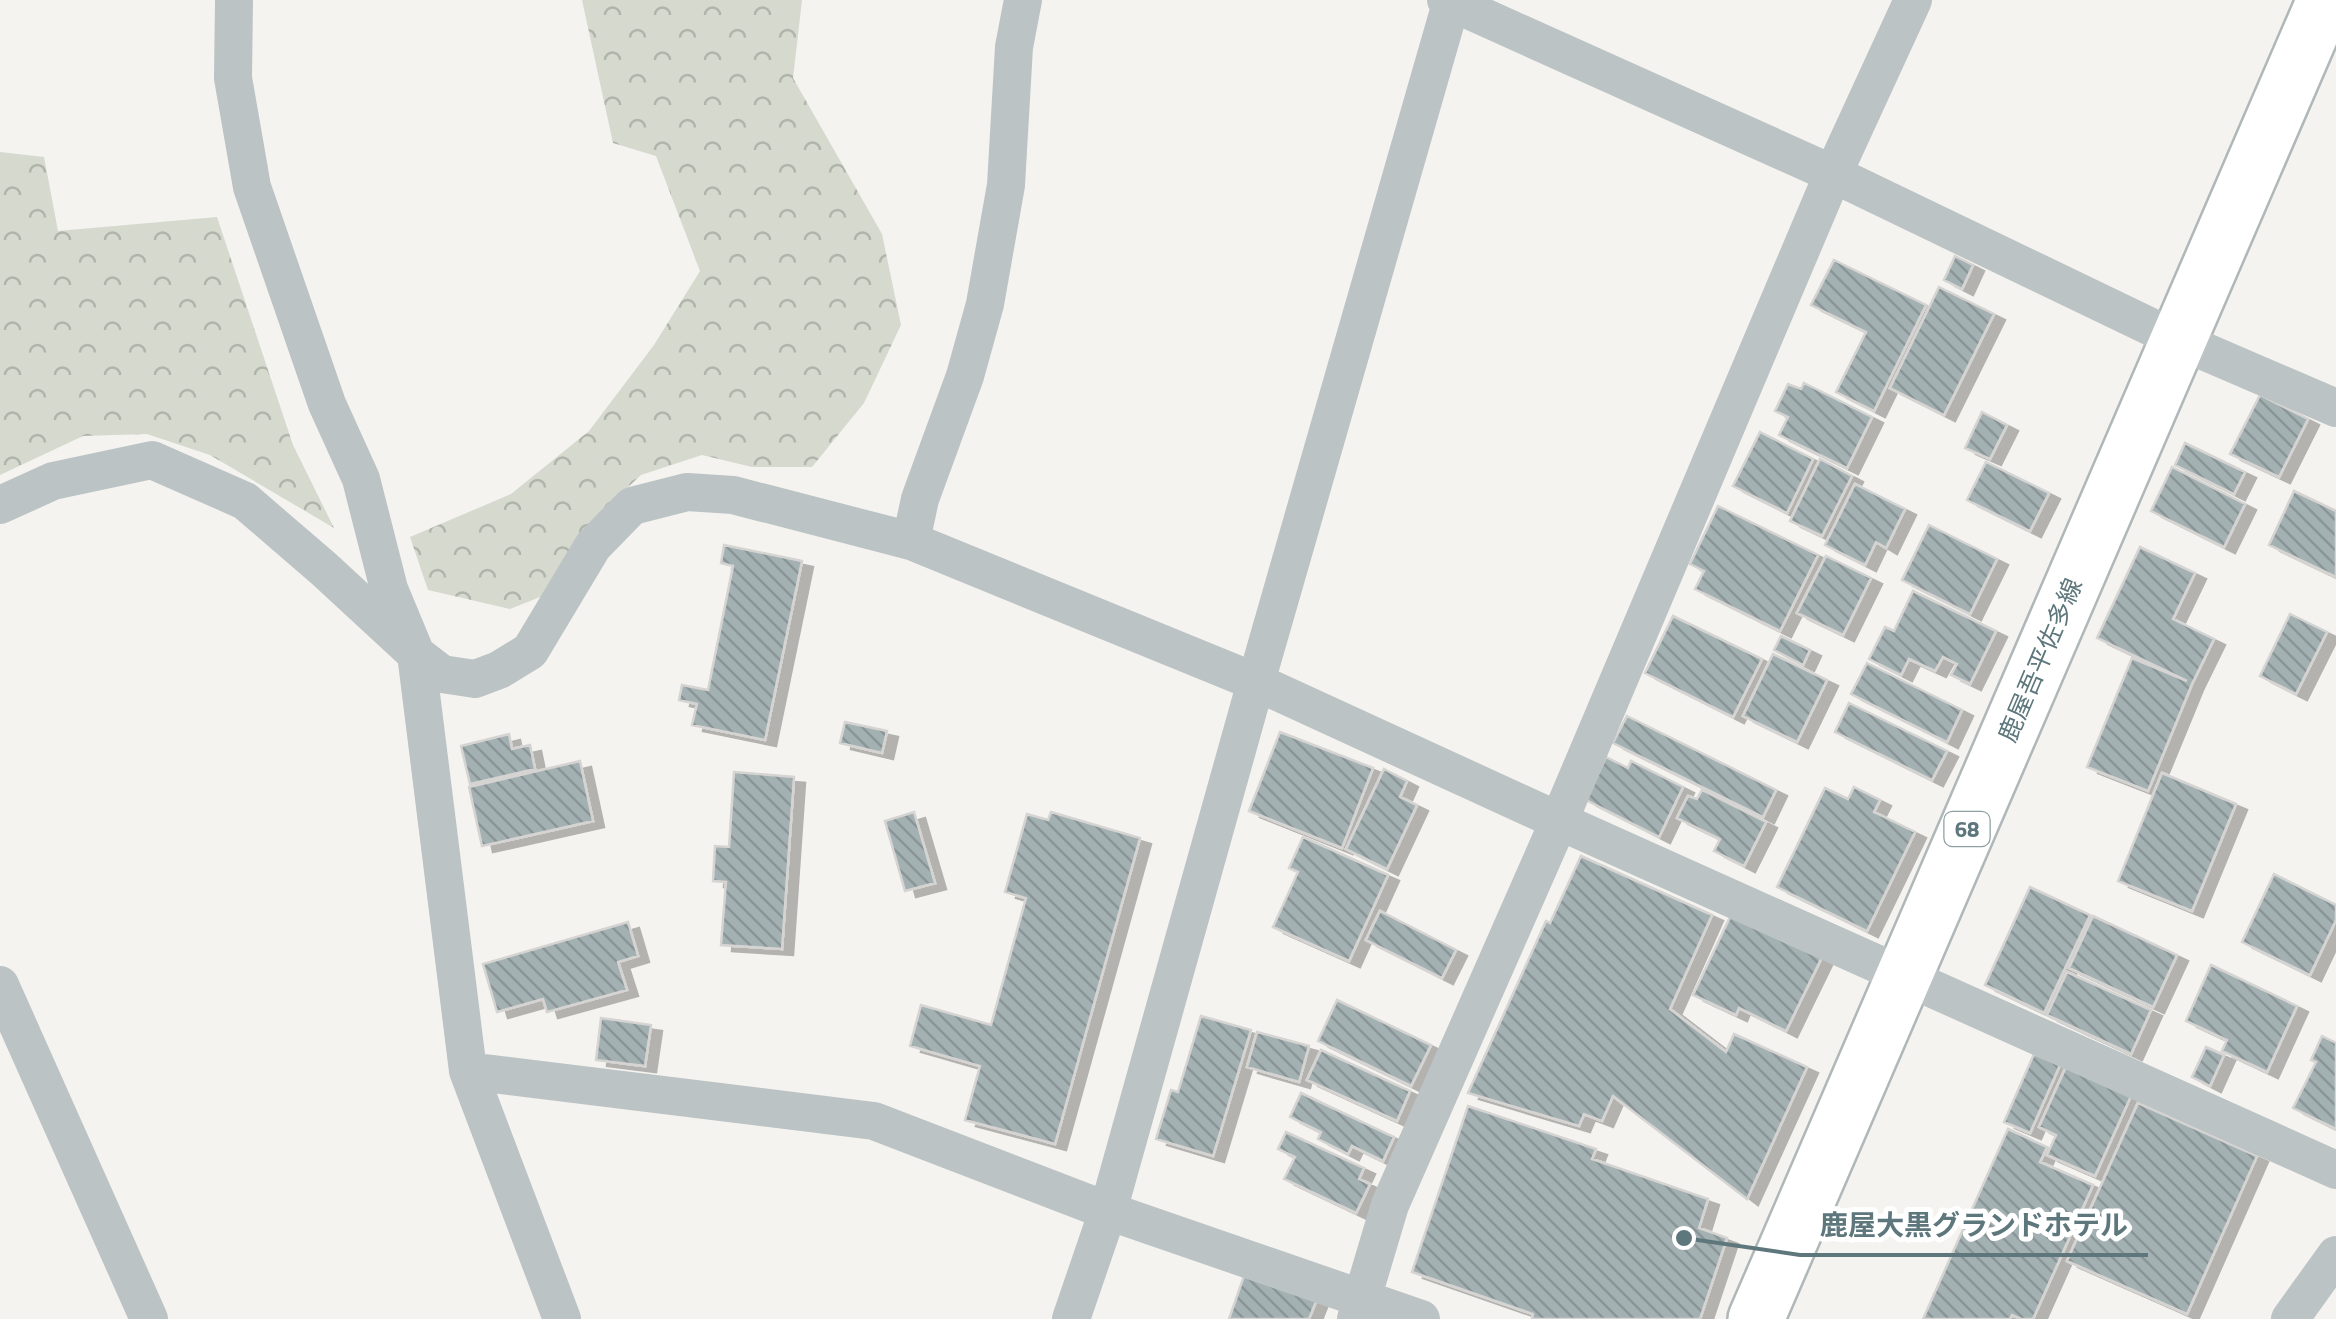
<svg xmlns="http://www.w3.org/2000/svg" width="2336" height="1319" font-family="'Titillium Web','Noto Sans JP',sans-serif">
  <defs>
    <pattern id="forest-crowns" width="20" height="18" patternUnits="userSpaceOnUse" patternTransform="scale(2.5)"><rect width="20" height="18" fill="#d5d9ce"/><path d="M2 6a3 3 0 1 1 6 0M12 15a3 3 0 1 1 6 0" fill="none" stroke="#b0b5ac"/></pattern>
    <pattern id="building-back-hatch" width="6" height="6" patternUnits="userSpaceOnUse" patternTransform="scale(2.5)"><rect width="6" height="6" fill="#a4b1b3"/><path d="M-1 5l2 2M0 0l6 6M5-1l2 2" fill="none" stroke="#899597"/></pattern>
    <filter id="shadow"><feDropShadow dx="11" dy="6" stdDeviation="0" flood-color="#0004"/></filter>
  </defs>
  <rect width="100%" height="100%" fill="#f4f3ef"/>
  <!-- forest -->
  <path fill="url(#forest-crowns)" d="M582 0H802L793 78 882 234 901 325 864 403 812 467H752L702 455 641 475 593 520 555 591 510 609 428 590 410 537 511 494 589 431 654 345 700 271 656 156 613 143Z
    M0 152 44 157 58 231 217 217 293 445 334 528 210 455 147 434 83 436 0 475Z"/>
  <!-- building -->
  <path fill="url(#building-back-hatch)" stroke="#d5d4d2" stroke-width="2.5" filter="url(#shadow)" d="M1955 256 1973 265 1962 289 1944 280Z
    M1834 260 1926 305 1874 411 1836 392 1866 332 1811 305Z
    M1939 287 1994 314 1944 415 1890 388Z
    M1804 383 1872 417 1847 468 1779 435 1788 417 1775 411 1788 384 1801 389Z
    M2260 395 2308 419 2279 477 2230 454Z
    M1982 412 2007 425 1990 459 1965 448Z
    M1760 432 1813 459 1787 513 1733 486Z
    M2185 443 2245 472 2234 494 2175 465Z
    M1820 459 1852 476 1822 536 1790 521Z
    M1986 462 2049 493 2030 531 1967 500Z
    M2172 467 2245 504 2224 547 2151 511Z
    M1855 484 1905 509 1886 548 1876 542 1865 565 1825 545Z
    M2294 491 2336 511V577L2269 545Z
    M1718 506 1818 555 1780 631 1695 589 1704 571 1690 564Z
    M1929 525 1997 559 1970 614 1902 580Z
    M724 545 802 561 765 740 692 725 697 704 679 700 682 685 708 690 733 566 721 563Z
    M2140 547 2195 573 2173 619 2214 639 2192 684 2148 791 2087 767 2132 658 2187 681 2097 638Z
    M1826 556 1871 578 1843 635 1797 613Z
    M1913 591 1996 631 1970 684 1951 675 1957 664 1943 657 1935 671 1909 659 1901 675 1869 659 1885 627 1894 631Z
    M2290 614 2327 632 2296 694 2260 676Z
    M1673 616 1762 659 1733 717 1645 673Z
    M1781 636 1810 650 1803 665 1774 650Z
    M1773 654 1827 680 1797 742 1743 716Z
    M1867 663 1962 710 1947 742 1851 694Z
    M1849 703 1947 751 1932 780 1835 732Z
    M1627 716 1776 790 1763 817 1613 743Z
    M845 722 887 731 882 753 840 743Z
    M1280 732 1373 768 1342 848 1249 811Z
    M509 734 512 749 530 745 535 769 470 784 461 746Z
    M1606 757 1628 768 1631 761 1683 787 1659 837 1586 800Z
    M580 761 593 821 482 846 469 787Z
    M1384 769 1407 781 1400 797 1417 805 1387 869 1346 849Z
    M734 772 794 777 782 949 721 945 726 882 713 881 715 846 729 847Z
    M2162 773 2236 804 2192 911 2118 881Z
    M1854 787 1880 800 1874 812 1915 832 1867 931 1777 887 1825 788 1848 799Z
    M1702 790 1766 822 1744 866 1714 851 1720 839 1677 818 1688 796 1697 799Z
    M914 812 935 883 905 891 885 821Z
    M1051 812 1140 838 1055 1144 965 1120 980 1066 910 1046 921 1005 991 1025 1026 898 1005 892 1027 814 1048 820Z
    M1303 837 1388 875 1349 961 1273 927 1298 872 1289 868Z
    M1581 856 1712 915 1670 1009 1726 1052 1734 1034 1807 1067 1747 1199 1613 1096 1602 1121 1584 1114 1579 1126 1468 1093 1546 921 1550 923Z
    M2274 874 2336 905V920L2310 975 2242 942Z
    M2030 887 2090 915 2044 1013 1985 985Z
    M1380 911 1456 950 1442 978 1366 940Z
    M1732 913 1822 957 1786 1031 1739 1008 1736 1015 1693 995Z
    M2093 916 2177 955 2153 1007 2069 968Z
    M628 922 638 956 618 962 627 990 547 1012 543 999 497 1012 483 964Z
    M2211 965 2297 1006 2267 1072 2222 1051 2227 1040 2186 1021Z
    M2067 972 2151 1010 2131 1054 2047 1015Z
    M1337 1000 1431 1045 1411 1086 1318 1041Z
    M1201 1016 1251 1030 1213 1156 1156 1139 1171 1090 1178 1092Z
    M601 1018 651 1025 645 1066 596 1060Z
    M1257 1032 1309 1046 1299 1082 1247 1067Z
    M2322 1036 2336 1043V1129L2293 1108 2316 1062 2311 1060Z
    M2206 1047 2224 1055 2210 1086 2192 1077Z
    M1321 1050 1410 1091 1397 1121 1307 1080Z
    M2034 1054 2060 1065 2030 1133 2004 1122Z
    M2066 1067 2131 1096 2095 1176 2047 1155 2056 1135 2039 1127Z
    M1301 1093 1394 1137 1383 1161 1352 1146 1348 1154 1318 1139 1321 1132 1290 1117Z
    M2138 1103 2257 1156 2187 1314 2067 1261Z
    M1468 1106 1596 1149 1592 1159 1708 1199 1699 1228 1727 1238 1700 1319H1532L1533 1314 1412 1272Z
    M2008 1129 2047 1147 2040 1162 2093 1185 2033 1319H2021L2012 1315 2010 1319H1923Z
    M1286 1132 1364 1168 1359 1179 1370 1184 1356 1213 1284 1179 1295 1157 1278 1149Z
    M1245 1273 1317 1299 1309 1319H1229Z"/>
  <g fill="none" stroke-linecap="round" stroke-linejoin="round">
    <!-- primary casing -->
    <g stroke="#afb7b9" stroke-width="60">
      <path id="primary" d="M1756 1319 2325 0"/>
    </g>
    <!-- street -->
    <path stroke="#bcc3c5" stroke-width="38" d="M234 0 233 78 252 187 327 404 361 479 389 589 416 654 468 1071 562 1319
      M1446 0 1833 174 2178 340 2336 408
      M0 505 53 481 152 460 245 501 324 569 416 654 442 674 475 679 499 670 530 651 593 546 632 506 687 492 733 495 911 541 1256 682 1559 821 2336 1170
      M911 541 920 499 965 376 985 304 1006 185 1014 47 1023 0
      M0 985 149 1319
      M468 1071 874 1121 1108 1211 1421 1319
      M1071 1319 1108 1211 1256 682 1452 0
      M1356 1319 1390 1205 1559 821 1833 174 1913 0
      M2290 1319 2336 1255"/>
    <!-- primary -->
    <use href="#primary" stroke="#fff" stroke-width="55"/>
  </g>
  <g text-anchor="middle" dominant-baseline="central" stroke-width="10" stroke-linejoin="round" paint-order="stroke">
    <!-- shield labels -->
    <rect fill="#fff" stroke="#8ea0a3" stroke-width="2.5" x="1944.5" y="812" width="45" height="34" rx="8"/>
    <g font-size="22" font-weight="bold" fill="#5d777c">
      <text x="1967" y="829">68</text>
    </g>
    <!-- street labels -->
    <g font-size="25" fill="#5d777c" stroke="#fff">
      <text transform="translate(2040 660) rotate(-67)">鹿屋吾平佐多線</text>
    </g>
  </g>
  <!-- callouts -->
  <path fill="none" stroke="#5d777c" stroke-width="4" d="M1684 1238L1800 1255H2148"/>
  <circle fill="#5d777c" stroke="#fff" stroke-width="4" cx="1684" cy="1238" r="10"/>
  <g font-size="28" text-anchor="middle" font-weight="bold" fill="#5d777c" stroke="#fff" stroke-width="10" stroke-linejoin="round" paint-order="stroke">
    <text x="1974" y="1235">鹿屋大黒グランドホテル</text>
  </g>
</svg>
